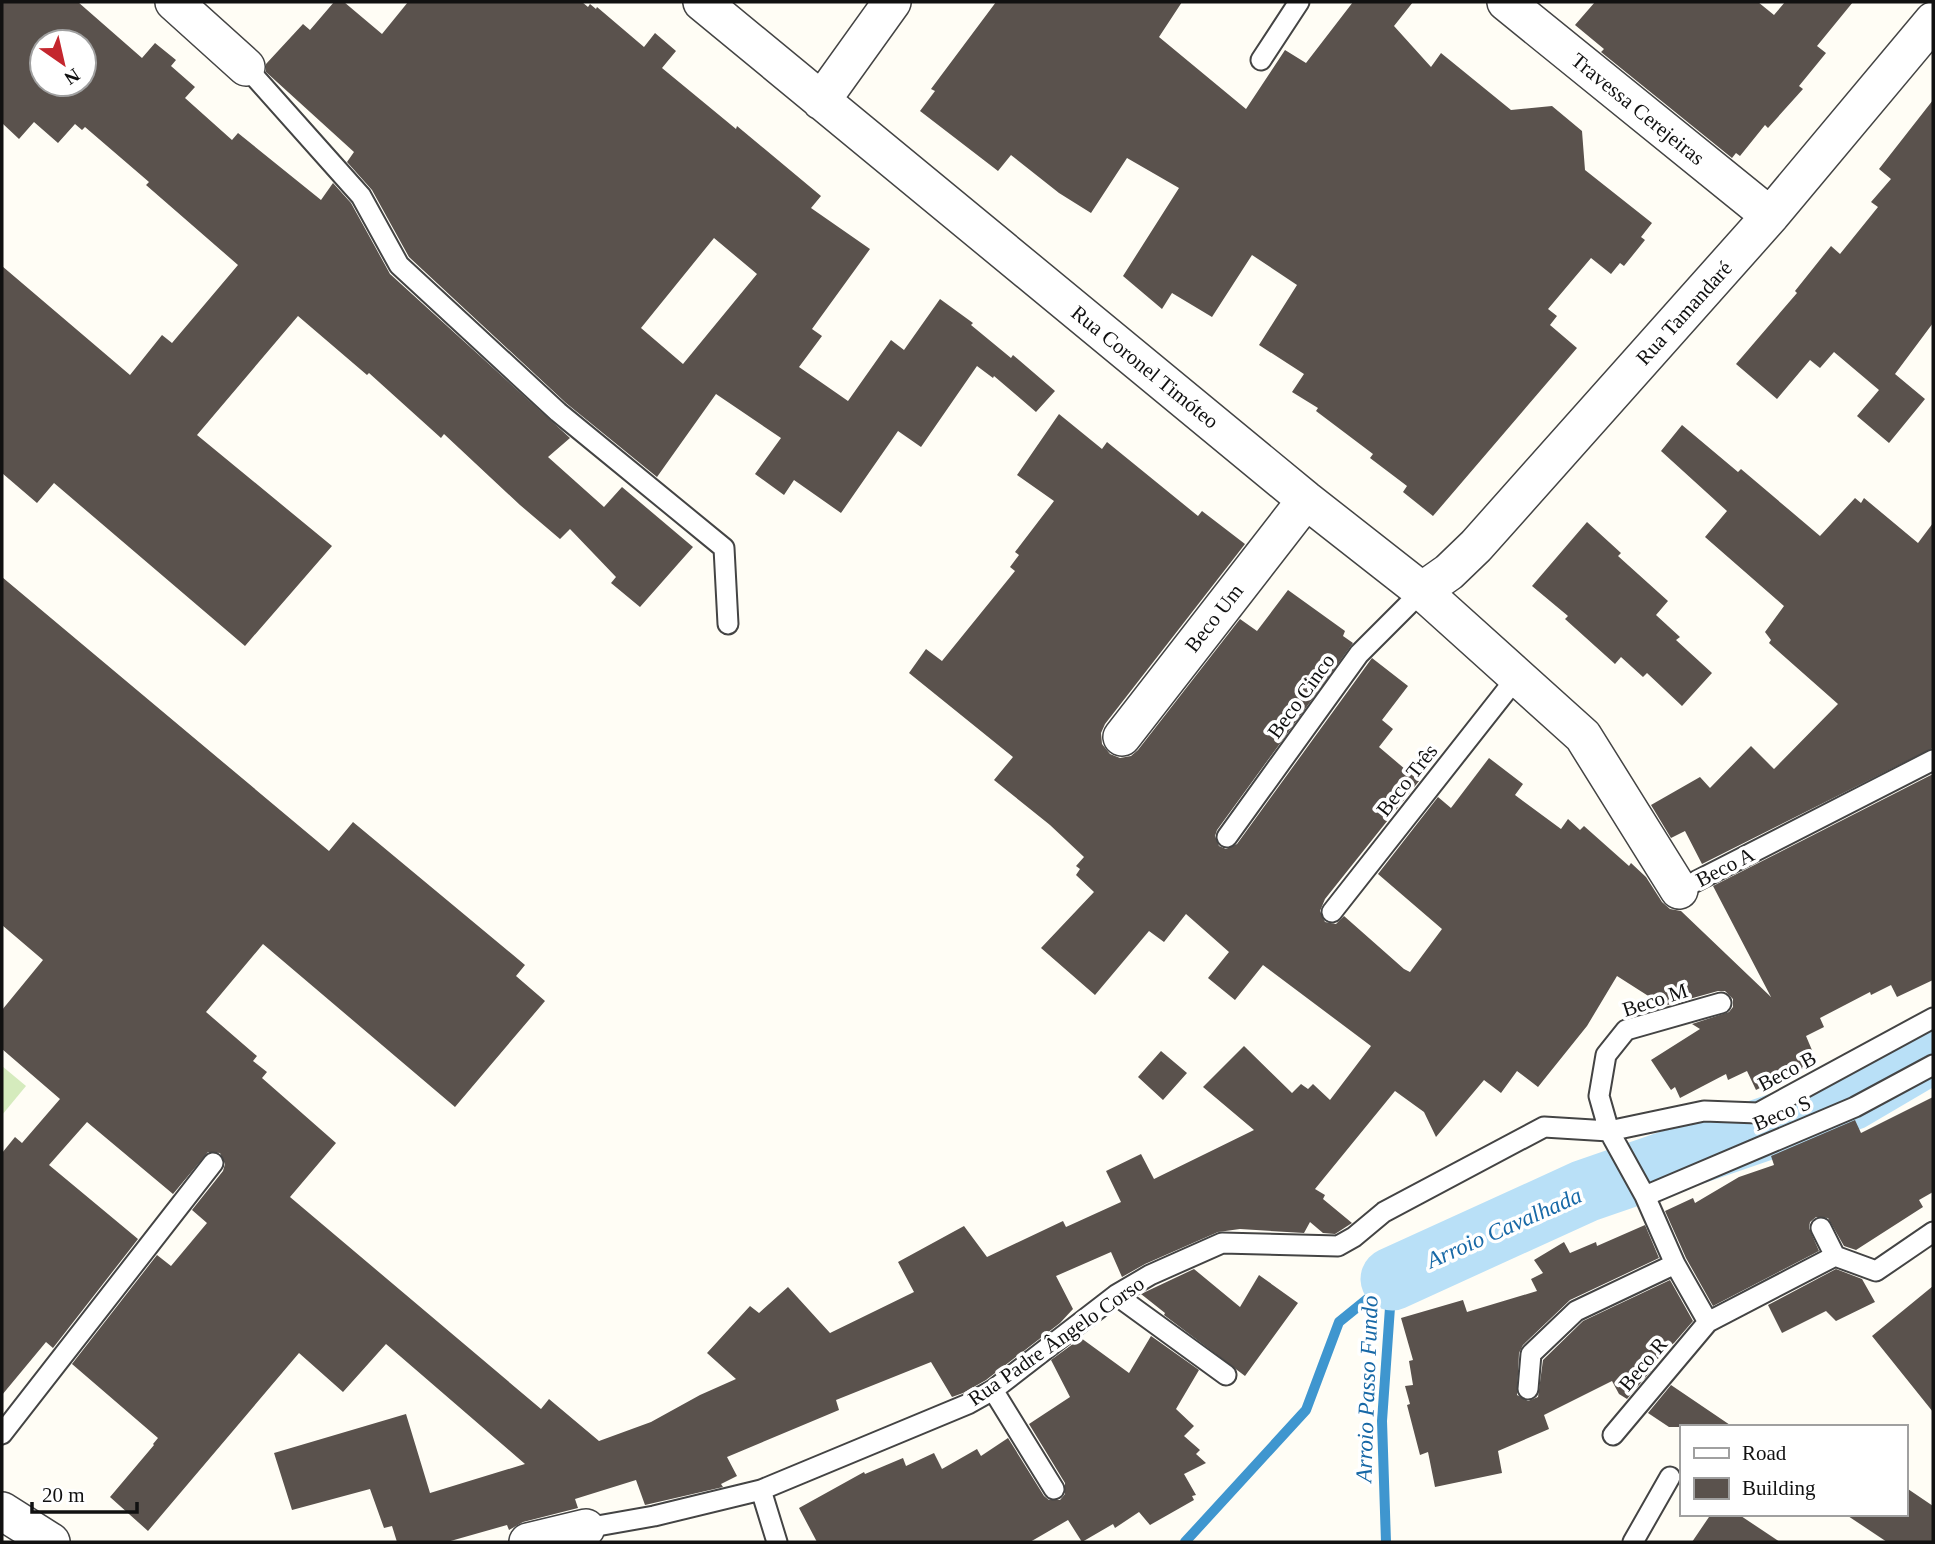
<svg xmlns="http://www.w3.org/2000/svg" width="1935" height="1544" font-family="'Times New Roman',serif">
  <rect width="100%" height="100%" fill="#fffdf5"/>
  <!-- green -->
  <path fill="#d5ebbd" d="M2 1066 26 1086 2 1115Z"/>
  <g fill="none" stroke-linecap="round" stroke-linejoin="round">
    <!-- stream -->
    <path stroke="#3f96cf" stroke-width="10" d="M1185 1542 1306 1410 1339 1322 1392 1279
      M1386 1542 1382 1421 1392 1279"/>
    <!-- river -->
    <path stroke="#b9e0f7" stroke-width="63" d="M1392 1279 1585 1191 1851 1099 1933 1051"/>
  </g>
  <!-- building -->
  <path fill="#5a524d" fill-rule="evenodd" d="M2 2H78L142 58 155 43 176 60 171 66 195 87 185 98 232 140 238 133 321 200 333 183 351 203 390 274 570 438 548 457 604 507 622 487 693 547 640 607 611 583 616 577 570 529 560 539 520 505 444 434 441 438 369 373 367 375 298 316 197 435 332 546 245 646 54 483 37 503 2 473V266L130 375 162 335 172 343 238 265 146 185 149 182 85 127 82 130 75 124 58 143 34 122 19 139 2 123ZM42 42H84V84H42Z
    M334 2H344L382 34 408 2H582L588 7 590 4 596 9 597 7 644 47 655 33 676 51 662 68 736 129 737 126 821 196 811 208 870 249 812 329 822 336 799 367 848 401 891 340 904 350 940 299 973 323 971 325 1011 358 1013 355 1055 391 1036 412 994 376 993 378 977 366 921 447 898 431 841 513 794 480 784 495 755 474 781 438 716 394 657 477 566 403 409 257 372 190 347 162 354 152 266 72V64L303 24 310 30ZM714 238 757 274 683 364 641 328Z
    M996 2H1182L1159 37 1246 109 1285 50 1306 63 1353 2H1413L1394 26 1431 67 1441 53 1511 110 1552 106 1582 131 1585 170 1652 223 1641 237 1645 240 1624 266 1620 263 1611 274 1591 258 1548 309 1557 316 1550 325 1577 348 1433 516 1403 492 1407 486 1370 458 1373 454 1316 411 1318 408 1292 392 1304 374 1259 345 1297 285 1252 255 1212 317 1172 293 1162 309 1123 276 1179 188 1127 158 1091 213 1059 193 1011 155 998 171 920 111 935 91 931 89Z
    M1595 2H1758L1774 15 1785 2H1853L1817 46 1826 53 1799 86 1803 89 1768 128 1765 125 1740 156 1736 153 1732 158 1601 52 1604 49 1575 25Z
    M1933 100V323L1895 374 1925 399 1889 443 1857 416 1879 390 1834 352 1820 368 1810 360 1777 399 1736 364 1797 293 1795 291 1831 246 1840 254 1878 207 1871 202 1891 179 1879 169Z
    M1059 414 1102 449 1107 442 1198 516 1202 511 1245 544 1105 724 1101 733 1102 744 1110 754 1120 758 1131 756 1138 750 1240 619 1257 631 1288 590 1345 631 1343 636 1353 643 1217 830 1215 836 1219 846 1226 849 1237 844 1372 658 1408 686 1382 720 1393 729 1379 747 1419 781 1325 899 1320 911 1325 922 1336 924 1344 916 1404 969 1410 972 1442 929 1378 874 1438 797 1451 808 1489 758 1523 784 1515 795 1561 829 1568 819 1580 830 1584 826 1629 866 1631 863 1646 877 1662 902 1670 909 1681 911 1771 997 1713 886 1933 774V980L1897 997 1891 985 1871 995 1870 992 1820 1018 1824 1027 1806 1036 1817 1062 1785 1077 1787 1081 1762 1093 1760 1088 1756 1090 1747 1071 1728 1080 1726 1074 1680 1098 1675 1087 1671 1090 1651 1060 1700 1029 1692 1024 1729 1012 1733 1007V999L1725 991H1718L1664 1006 1617 976 1587 1026 1538 1087 1517 1071 1501 1093 1484 1080 1436 1137 1424 1112 1395 1091 1315 1189 1325 1195 1323 1199 1352 1223 1335 1234 1323 1233 1310 1222 1304 1233 1240 1229 1218 1232 1145 1264 1122 1277 1111 1252 1056 1276 1073 1309 1060 1323 986 1380 963 1393 952 1397 931 1362 836 1400 839 1410 727 1457 737 1476 721 1484 723 1487 645 1505 636 1480 575 1499 578 1508 523 1522 509 1530 507 1525 447 1542H397L392 1526 384 1528 370 1489 292 1510 274 1453 406 1414 430 1493 525 1464 386 1344 343 1392 299 1353 148 1531 110 1497 154 1445 153 1444 158 1438 72 1364 157 1255 171 1266 207 1223 192 1210 223 1171 225 1164 220 1153 208 1152 173 1194 87 1122 49 1165 138 1239 53 1348 46 1342 2 1395V1153L15 1137 22 1143 60 1099 2 1049V1010L43 960 2 925V577L329 851 353 822 525 965 516 976 545 1001 455 1107 263 944 206 1012 257 1056 253 1061 267 1072 262 1078 336 1143 290 1197 541 1409 549 1399 599 1441 651 1422 700 1395 736 1379 707 1353 750 1306 759 1313 788 1287 830 1333 914 1292 898 1262 964 1226 987 1257 1063 1221 1066 1227 1121 1202 1106 1171 1141 1154 1154 1179 1254 1130 1203 1087 1244 1046 1292 1093 1301 1084 1308 1089 1313 1084 1330 1100 1371 1046 1263 965 1235 1000 1208 978 1229 952 1186 914 1164 942 1149 931 1095 995 1041 948 1094 892 1076 875 1080 869 1076 866 1084 857 1050 825 994 780 1013 757 909 673 926 649 942 661 1015 571 1010 567 1019 555 1015 552 1054 501 1017 475Z
    M1682 425 1738 472 1741 469 1820 536 1855 498 1861 503 1864 498 1918 543 1933 523V748L1702 864 1685 831 1671 838 1651 805 1700 777 1710 788 1751 746 1774 769 1838 704 1769 643 1771 640 1765 632 1784 606 1705 537 1727 511 1661 451Z
    M1587 522 1621 553 1618 556 1668 601 1656 615 1680 637 1676 640 1712 673 1682 706 1647 673 1643 677 1621 657 1615 664 1565 619 1568 616 1532 586Z
    M1161 1051 1187 1073 1163 1100 1138 1077Z
    M1933 1097V1192L1919 1200 1923 1207 1856 1250 1844 1246 1828 1218 1816 1217 1810 1222 1809 1228 1819 1251 1713 1306 1686 1258 1665 1211 1693 1198 1695 1203 1739 1177 1774 1165 1771 1156 1855 1120 1861 1133Z
    M1645 1225 1659 1258 1570 1300 1523 1345 1519 1353 1517 1395 1528 1401 1538 1397 1543 1360 1583 1321 1670 1280 1693 1321 1674 1343 1657 1355 1659 1358 1643 1366 1651 1371 1627 1399 1619 1394 1612 1381 1544 1415 1549 1429 1498 1451 1502 1473 1435 1487 1428 1452 1420 1455 1407 1405 1410 1404 1405 1386 1413 1385 1409 1361 1413 1360 1401 1318 1463 1300 1467 1312 1537 1291 1531 1279 1543 1273 1534 1260 1564 1242 1570 1253 1596 1242 1597 1246Z
    M1194 1269 1240 1307 1259 1275 1298 1303 1245 1376 1164 1315 1165 1313 1141 1294Z
    M1836 1269 1862 1279 1875 1302 1836 1321 1826 1311 1782 1333 1768 1305Z
    M1933 1286V1412L1872 1336Z
    M1151 1336 1199 1370 1176 1409 1194 1426 1184 1436 1200 1450 1196 1454 1206 1463 1184 1474 1196 1495 1192 1496 1194 1500 1150 1525 1139 1512 1115 1528 1113 1524 1082 1542 1068 1520 1030 1542H817L799 1508 864 1472 865 1474 903 1458 906 1466 934 1453 942 1469 977 1449 981 1456 1008 1438 1044 1496 1049 1500H1060L1065 1494V1483L1029 1424 1070 1397 1051 1360 1081 1338 1129 1373Z
    M1671 1385 1733 1427H1669L1648 1413Z
    M1905 1487 1933 1506V1542H1887L1845 1514H1905Z
    M1711 1514H1738L1780 1542H1692Z"/>
  <g fill="none" stroke-linecap="round" stroke-linejoin="round">
    <!-- lane casing -->
    <g stroke="#444" stroke-width="23">
      <path id="lane" d="M1261 60 1299 2
        M246 67 361 196 399 265 558 412 724 548 728 624
        M1227 837 1359 654 1422 591
        M1679 890 1933 760
        M1332 912 1517 677
        M1645 1196 1855 1107 1933 1065
        M1821 1228 1835 1256
        M1116 1295 1226 1375
        M1708 1322 1675 1264 1645 1196 1609 1131 1599 1096 1606 1055 1626 1030 1721 1003
        M1528 1389 1531 1354 1576 1311 1675 1264
        M993 1390 1054 1489
        M2 1434 213 1163
        M1613 1435 1708 1322 1835 1256 1876 1271 1933 1232
        M761 1490 777 1542
        M586 1528 654 1516 761 1490 968 1404 993 1390 1116 1295 1150 1275 1222 1243 1338 1246 1354 1237 1384 1212 1544 1127 1609 1131 1704 1111 1758 1113 1933 1018
        M1633 1542 1670 1477"/>
    </g>
    <!-- street casing -->
    <g stroke="#444" stroke-width="40">
      <path id="street" d="M174 2 246 67
        M702 2 1306 500 1422 591 1583 736 1679 890
        M1506 2 1770 216
        M821 101 892 2
        M1422 591 1449 572 1476 546 1770 216 1933 21
        M1122 737 1306 500
        M2 1511 51 1542
        M528 1542 586 1528"/>
    </g>
    <!-- lane -->
    <use href="#lane" stroke="#fff" stroke-width="19"/>
    <!-- street -->
    <use href="#street" stroke="#fff" stroke-width="37"/>
  </g>
  <g text-anchor="middle" dominant-baseline="central" stroke-width="7" stroke-linejoin="round" paint-order="stroke">
    <!-- street labels -->
    <g font-size="21" fill="#111" stroke="#fff">
      <text transform="translate(1638 109) rotate(39)">Travessa Cerejeiras</text>
      <text transform="translate(1684 313) rotate(-48)">Rua Tamandaré</text>
      <text transform="translate(1145 367) rotate(39)">Rua Coronel Timóteo</text>
      <text transform="translate(1214 618) rotate(-52)">Beco Um</text>
      <text transform="translate(1301 696) rotate(-54)">Beco Cinco</text>
      <text transform="translate(1407 780) rotate(-52)">Beco Três</text>
      <text transform="translate(1725 867) rotate(-27)">Beco A</text>
      <text transform="translate(1655 1000) rotate(-18)">Beco M</text>
      <text transform="translate(1787 1071) rotate(-28)">Beco B</text>
      <text transform="translate(1782 1113) rotate(-23)">Beco S</text>
      <text transform="translate(1056 1341) rotate(-35)">Rua Padre Ângelo Corso</text>
      <text transform="translate(1643 1364) rotate(-50)">Beco R</text>
    </g>
    <!-- water labels -->
    <g font-size="23" font-style="italic" fill="#1768a6" stroke="#fff">
      <text transform="translate(1504 1228) rotate(-24)">Arroio Cavalhada</text>
      <text transform="translate(1367 1389) rotate(-88)">Arroio Passo Fundo</text>
    </g>
  </g>
  <!-- border -->
  <rect width="1935" height="1544" fill="none" stroke="#111111" stroke-width="7"/>
  <!-- legend -->
  <rect x="1680" y="1425" width="228" height="91" fill="#ffffff" stroke="#a0a0a0" stroke-width="2"/>
  <rect x="1694" y="1448" width="35" height="10" fill="#ffffff" stroke="#a0a0a0" stroke-width="2"/>
  <text x="1742" y="1460" font-size="21" fill="#111111">Road</text>
  <rect x="1694" y="1478" width="35" height="21" fill="#5a524d" stroke="#a0a0a0" stroke-width="2"/>
  <text x="1742" y="1495" font-size="21" fill="#111111">Building</text>
  <!-- north arrow -->
  <g transform="translate(63 63) rotate(146)"><circle r="33" fill="#ffffff" stroke="#a0a0a0" stroke-width="2"/>
  <path d="M0-5L12 26L0 18L-12 26Z" fill="#c4262e"/>
  <text y="-10" font-size="19" font-weight="bold" text-anchor="middle" fill="#111111">N</text>
  </g>
  <!-- scale -->
  <path d="M32 1502v10h105v-10" fill="none" stroke="#111111" stroke-width="3.5"/>
  <text x="42" y="1502" font-size="21" fill="#111111" stroke="#ffffff" stroke-width="5" paint-order="stroke">20 m</text>
</svg>
